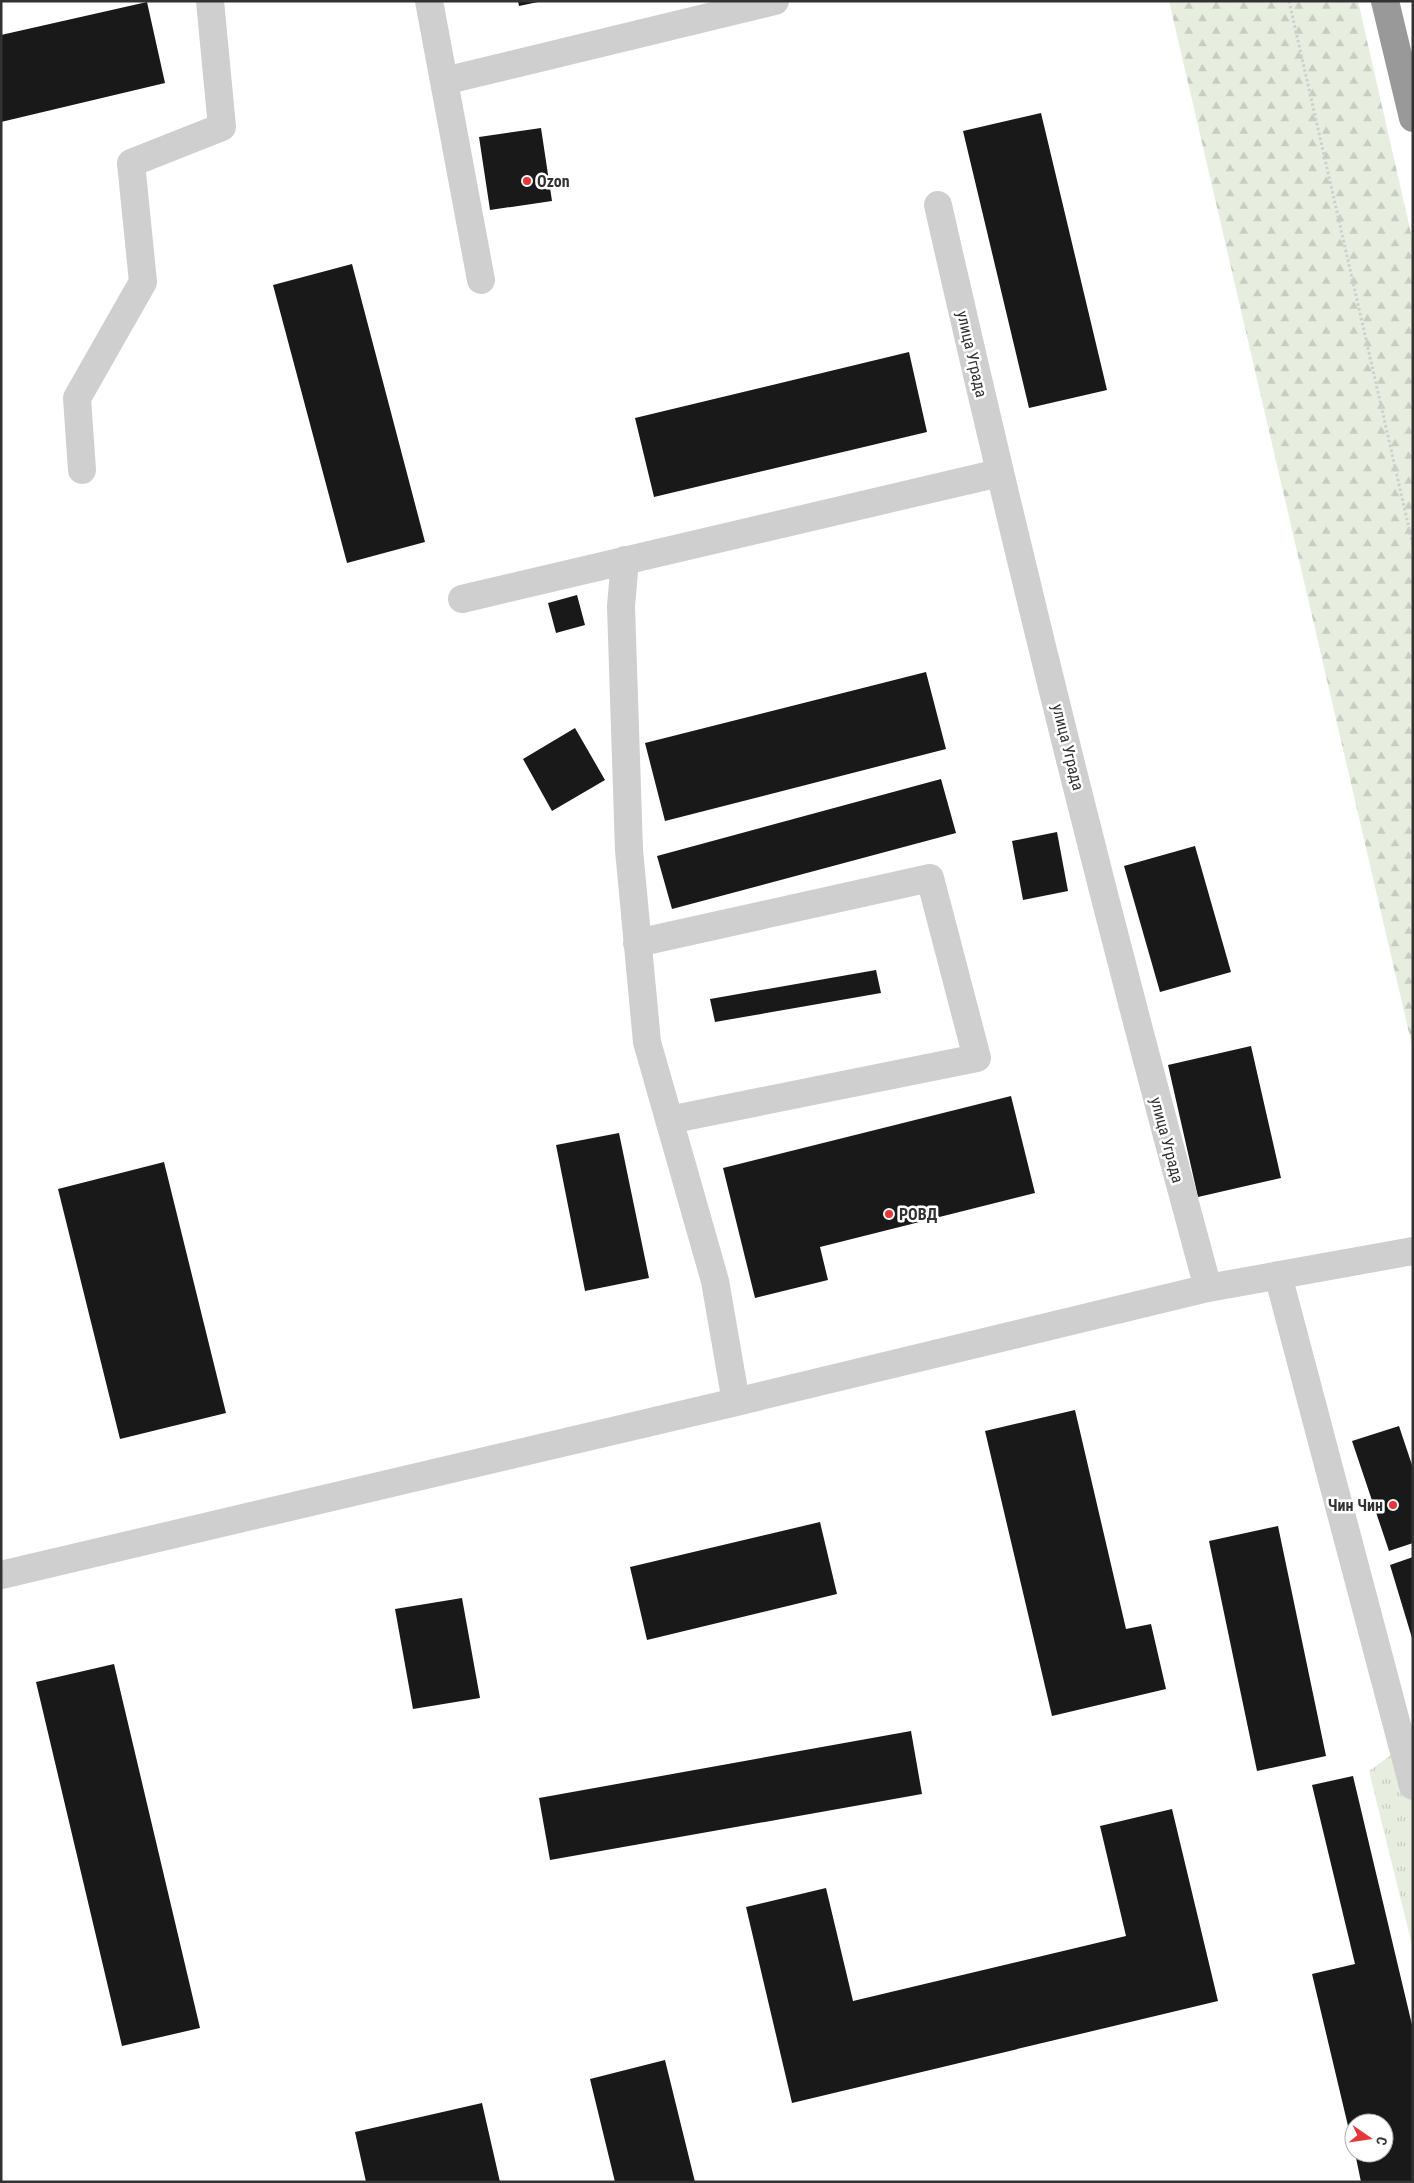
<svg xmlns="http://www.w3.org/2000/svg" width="1414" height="2183" font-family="'Roboto Condensed',sans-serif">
  <defs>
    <pattern id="grass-tufts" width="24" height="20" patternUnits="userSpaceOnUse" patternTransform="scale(1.25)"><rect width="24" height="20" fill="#e7eee0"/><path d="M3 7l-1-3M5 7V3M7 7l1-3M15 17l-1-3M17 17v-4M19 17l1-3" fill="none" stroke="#c7cdc1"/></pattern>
    <pattern id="forest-firs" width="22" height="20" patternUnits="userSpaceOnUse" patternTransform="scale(1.25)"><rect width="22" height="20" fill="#e7eee0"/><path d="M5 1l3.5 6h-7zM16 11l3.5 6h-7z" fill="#c7cdc1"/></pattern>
  </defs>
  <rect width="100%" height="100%" fill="#fff"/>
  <!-- grass -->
  <path fill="url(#grass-tufts)" d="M1413 1739V1949L1369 1771Z"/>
  <!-- forest -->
  <path fill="url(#forest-firs)" d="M1169 1H1358L1413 242V1050Z"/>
  <!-- building -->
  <path fill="#191919" d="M518 1H538V2L519 6Z
    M147 2 165 83 1 122V35Z
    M1041 113 1107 390 1029 408 963 131Z
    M541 128 552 201 490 210 479 137Z
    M352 264 425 542 347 563 273 285Z
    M909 352 927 432 654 497 635 418Z
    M577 595 585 625 556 633 548 603Z
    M926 672 946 749 665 821 645 743Z
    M575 728 605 780 552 811 523 759Z
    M941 779 956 833 672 909 657 856Z
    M1057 832 1068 891 1023 900 1012 841Z
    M1195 846 1231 972 1160 992 1124 866Z
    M876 970 881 993 715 1022 710 999Z
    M1251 1046 1281 1178 1198 1197 1168 1065Z
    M1011 1096 1035 1193 820 1247 828 1280 755 1298 723 1168Z
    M619 1133 649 1278 585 1291 556 1145Z
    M164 1162 226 1413 120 1439 58 1189Z
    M1075 1410 1126 1629 1151 1624 1166 1689 1052 1716 985 1431Z
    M1399 1426 1413 1468V1543L1389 1551 1352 1441Z
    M820 1522 837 1594 647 1640 630 1567Z
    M1278 1526 1326 1756 1257 1771 1209 1541Z
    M1413 1557V1638H1412L1390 1565Z
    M462 1598 480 1698 413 1709 395 1609Z
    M114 1664 200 2028 122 2046 36 1682Z
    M911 1731 922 1794 550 1860 539 1798Z
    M1353 1776 1413 2029V2182H1361L1355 2153H1384V2123H1354L1353 2147 1312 1974 1355 1964 1312 1785Z
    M1172 1809 1218 2001 792 2103 746 1907 826 1888 853 2001 1126 1936 1100 1826Z
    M665 2060 695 2182H615L590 2079Z
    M482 2103 500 2182H366L355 2132Z"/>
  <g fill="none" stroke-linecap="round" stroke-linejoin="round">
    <!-- path -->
    <path stroke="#cfcfcf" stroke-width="3" stroke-dasharray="2.5 2.5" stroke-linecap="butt" d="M1289 1 1413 546"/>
    <!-- minor -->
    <path stroke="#cfcfcf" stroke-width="28" d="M429 1 481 280
      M444 81 775 1
      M938 205C1020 567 1110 929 1208 1288
      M82 470 77 398 143 282 131 163 222 127 210 1
      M625 560 621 606 629 850 647 1042 715 1281 736 1402
      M462 599 999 473
      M637 943 930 878 977 1058 669 1120
      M1278 1275 1413 1786
      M1 1575 736 1402 1208 1288 1413 1251"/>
    <!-- highway -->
    <path stroke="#999" stroke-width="28" d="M1385 1 1413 118"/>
  </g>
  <!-- markers -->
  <g fill="#e63738" stroke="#fff" stroke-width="2">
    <circle cx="527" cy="181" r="5"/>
    <circle cx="889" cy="1214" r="5"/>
    <circle cx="1393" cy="1505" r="5"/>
  </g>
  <g text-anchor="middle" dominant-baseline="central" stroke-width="5" stroke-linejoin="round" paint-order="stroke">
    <!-- poi labels -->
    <g font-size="16" font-weight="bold" fill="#323232" stroke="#fff" text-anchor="start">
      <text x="537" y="181">Ozon</text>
      <text x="899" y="1214">РОВД</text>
      <text x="1383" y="1505" text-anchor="end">Чин Чин</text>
    </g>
    <!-- street labels -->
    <g font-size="16" fill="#323232" stroke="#fff">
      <text transform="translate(972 354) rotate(77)">улица Уграда</text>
      <text transform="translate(1068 747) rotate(76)">улица Уграда</text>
      <text transform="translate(1167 1140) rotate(75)">улица Уграда</text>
    </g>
  </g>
  <!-- border -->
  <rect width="1414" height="2183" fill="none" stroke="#323232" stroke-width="5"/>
  <!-- north arrow -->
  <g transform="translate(1369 2138) rotate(103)"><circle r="24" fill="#ffffff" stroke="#adadad"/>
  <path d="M0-4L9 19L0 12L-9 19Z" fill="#e63738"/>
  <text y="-8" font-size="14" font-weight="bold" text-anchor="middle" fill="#323232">С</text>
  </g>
</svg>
